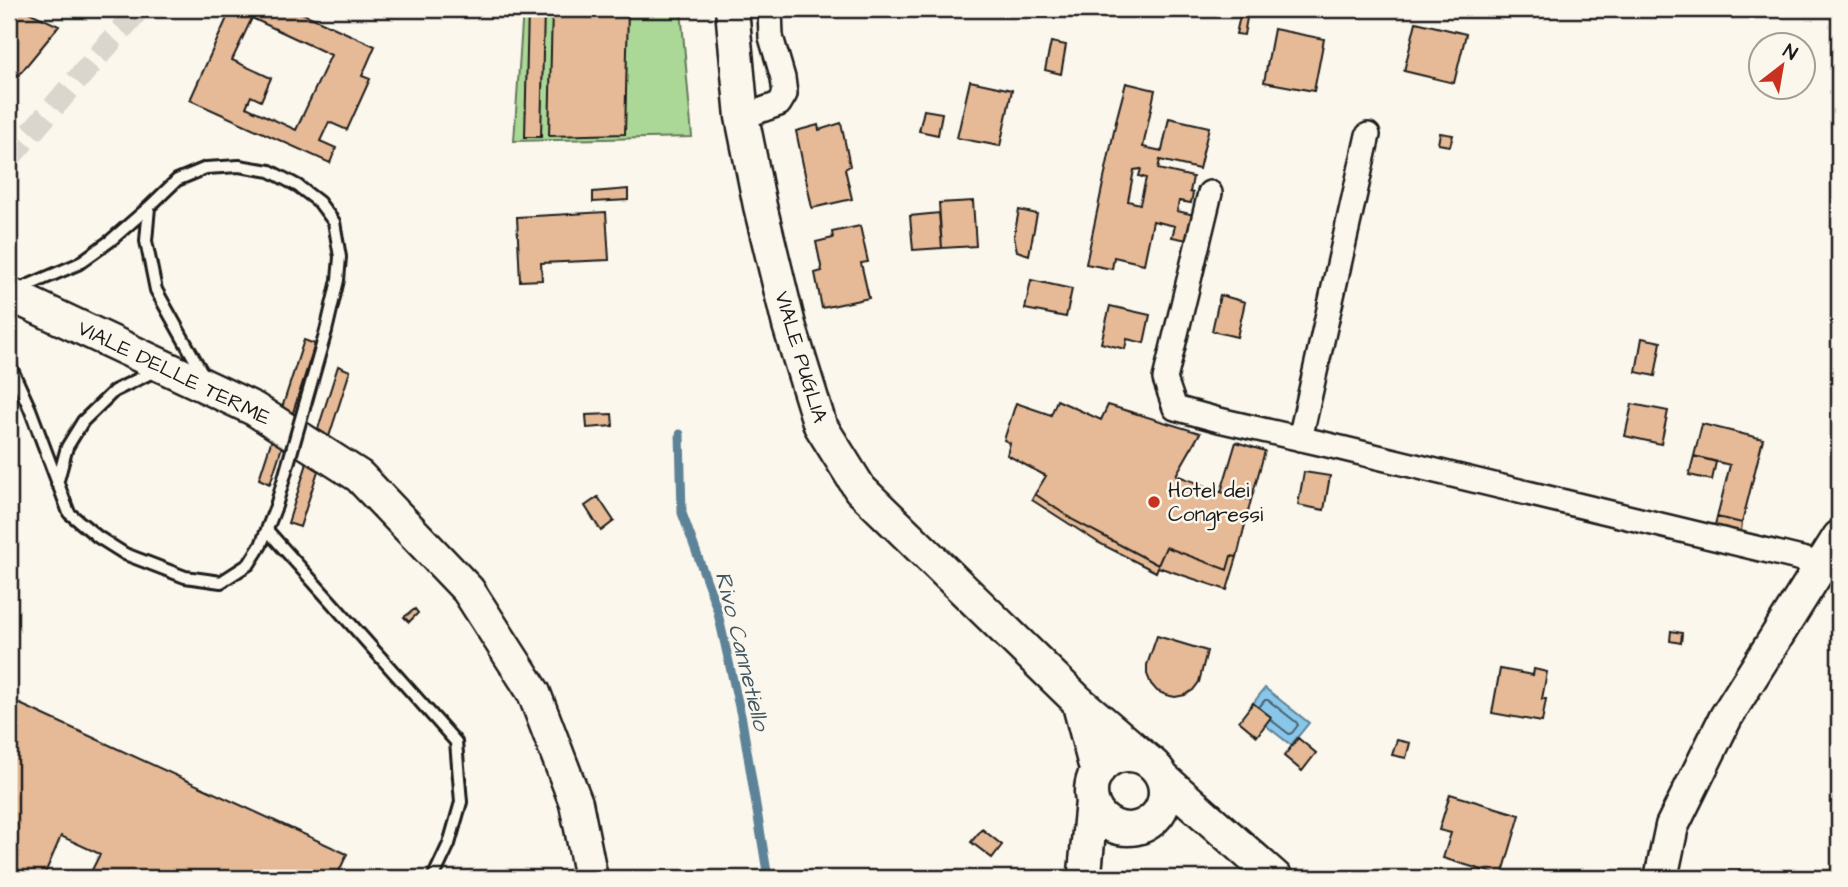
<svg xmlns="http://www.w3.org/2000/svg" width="1848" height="887" font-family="'Architects Daughter',sans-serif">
  <rect width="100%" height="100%" fill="#fbf7ec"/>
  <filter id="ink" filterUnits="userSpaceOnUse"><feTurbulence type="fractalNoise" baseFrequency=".0143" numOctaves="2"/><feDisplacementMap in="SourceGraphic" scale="14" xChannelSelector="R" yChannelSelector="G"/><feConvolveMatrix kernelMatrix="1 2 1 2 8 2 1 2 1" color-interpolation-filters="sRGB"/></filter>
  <g filter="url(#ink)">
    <!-- green -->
    <path fill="#abd897" stroke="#647a5a" stroke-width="2" d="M523 9H681L692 137 514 141Z"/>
    <!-- water -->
    <path fill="#89c7ea" stroke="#5d8398" stroke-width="2" d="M1265 688 1309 723 1291 745 1247 711Z"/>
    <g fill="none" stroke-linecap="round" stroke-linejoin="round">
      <!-- shore -->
      <path stroke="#48606e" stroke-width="2" d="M1260 706 1265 700H1268L1296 722 1298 725 1292 733 1289 734 1271 720"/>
      <!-- stream -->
      <path stroke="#5d8398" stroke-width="9" d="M680 434 682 513 717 609 742 720 768 878"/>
    </g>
    <!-- building -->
    <path fill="#e6ba96" stroke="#1c1c1c" stroke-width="2" fill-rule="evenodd" d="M9 9H22L59 26 9 87Z
      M231 9H293L375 46 362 76 370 79 347 130 329 122 320 141 336 148 330 163 190 100ZM252 18 331 55 296 130 246 107 251 96 261 101 271 78 232 60Z
      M528 9H544L541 137H525Z
      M552 9H628L625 134 549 136Z
      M1240 16 1247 18 1244 35 1236 34Z
      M1416 22 1466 34 1454 83 1404 71Z
      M1274 29 1324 39 1314 91 1264 82Z
      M1051 42 1066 45 1061 74 1045 70Z
      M970 81 1012 90 1000 146 957 138Z
      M1126 83 1155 90 1143 147 1162 151 1169 118 1209 127 1199 169 1160 160 1158 169 1193 177 1190 192 1193 193 1191 203 1179 201 1177 211 1199 216 1193 241 1172 237 1175 226 1153 221 1144 264 1114 257 1112 269 1086 264 1117 117ZM1141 169 1139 176 1146 178 1140 204 1128 201 1134 170Z
      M924 110 942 113 938 135 919 131Z
      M841 123 850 166 845 169 852 199 812 208 796 131 818 125 819 130Z
      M1440 133 1453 135 1450 146 1438 144Z
      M628 189V200L593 202V192Z
      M973 201 976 246 942 248 939 203Z
      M1019 210 1037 214 1029 255 1017 251 1014 236Z
      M606 212 609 260 541 263 542 280 520 281 517 217Z
      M939 213 942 248 913 250 910 216Z
      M860 226 868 262 861 263 869 298 822 308 815 273 822 271 816 242 833 238 832 232Z
      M1031 280 1072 289 1066 317 1025 309Z
      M1220 295 1245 302 1237 337 1212 331Z
      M1110 306 1150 315 1144 343 1127 339 1125 349 1101 343Z
      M1642 338 1661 342 1655 376 1636 372Z
      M304 340 315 344 270 484 259 479Z
      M1839 364V394L1833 392Z
      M338 366 350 371 300 527 288 523Z
      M1057 400 1101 420 1108 405 1200 433 1176 475 1221 492 1251 500 1237 557 1231 556 1227 570 1166 547 1158 565 1073 520 1035 494 1046 476 1007 455 1010 443 1004 440 1016 403 1051 415Z
      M1632 404 1668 411 1661 444 1625 436Z
      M612 414 613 426 587 428 586 415Z
      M1702 424 1763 439 1742 523 1717 517 1730 465 1694 456Z
      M1236 442 1265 451 1251 500 1221 492Z
      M1694 456 1716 462 1712 480 1689 475Z
      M1304 472 1330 476 1324 510 1298 505Z
      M1035 494 1073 520 1158 565 1166 547 1227 570 1231 556 1237 557 1227 590 1158 567 1156 572 1099 543 1032 500Z
      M598 497 614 521 601 531 585 506Z
      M1717 517 1742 523 1740 540 1713 533Z
      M415 609 418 613 409 622 404 617Z
      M1671 631 1682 633 1681 643 1670 641Z
      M1157 636 1207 651 1199 682 1193 690 1185 695 1175 697 1166 695 1157 691 1151 684 1147 674V665Z
      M1500 669 1533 675 1534 669 1547 672 1542 699H1546L1542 722 1492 713Z
      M9 699 347 854 336 878H88L100 854 61 836 43 878H9Z
      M1253 703 1271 717 1257 736 1239 721Z
      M1298 738 1316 753 1302 771 1284 756Z
      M1397 740 1410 743 1406 758 1392 755Z
      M1450 794 1520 815 1502 876 1443 858 1451 833 1439 830Z
      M982 829 1002 845 992 858 971 842Z"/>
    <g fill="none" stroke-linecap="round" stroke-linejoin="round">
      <!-- street-tunnel -->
      <path stroke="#dad6cd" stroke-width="23" stroke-dasharray="23 11" stroke-linecap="butt" d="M9 158 139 9"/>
      <!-- lane casing -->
      <g stroke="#1c1c1c" stroke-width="16">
        <path id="lane" d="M149 207 146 241 156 290 204 376
          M15 291 78 264 110 241 149 207 177 180 206 168 239 166 270 171 298 186 319 202 334 222 340 257 338 280 326 331
          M9 363 30 409 69 513 98 537 125 554 185 577 221 582 249 564 261 545 276 506
          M57 484 67 447 83 421 114 391 159 369
          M267 530 456 742 461 802 449 844 433 878"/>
      </g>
      <!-- street casing -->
      <g stroke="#1c1c1c" stroke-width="28">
        <path id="street" d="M742 117 779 104 785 94 783 78 771 37 770 9
          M1210 193 1165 379 1175 408 1219 420 1324 444 1839 568
          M1300 439 1368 135"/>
      </g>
      <!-- secondary casing -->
      <g stroke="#1c1c1c" stroke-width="37">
        <path id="secondary" d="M732 9 742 117 760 206 789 325 820 425 860 489 1078 701 1147 760
          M9 294 254 409 359 476 468 590 534 693 576 803 591 878
          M1078 701 1097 773
          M1091 792a37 37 0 1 1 74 0a37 37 0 1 1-74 0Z
          M1163 778 1276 878
          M1085 872 1092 801
          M1661 878 1672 826 1726 717 1839 537"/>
      </g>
      <!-- lane -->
      <use href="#lane" stroke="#fbf7ec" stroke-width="10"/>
      <!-- street -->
      <use href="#street" stroke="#fbf7ec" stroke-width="23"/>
      <!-- secondary -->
      <use href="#secondary" stroke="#fbf7ec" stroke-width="32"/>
      <!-- lane-bridge casing -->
      <g stroke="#1c1c1c" stroke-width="16" stroke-linecap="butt">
        <path id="lane-bridge" d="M276 506 326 331"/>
      </g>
      <!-- lane-bridge -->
      <use href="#lane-bridge" stroke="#fbf7ec" stroke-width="10"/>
    </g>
  </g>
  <!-- markers -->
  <circle fill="#c8321e" stroke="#fbf7ec" stroke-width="2.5" cx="1154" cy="502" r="7"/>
  <g text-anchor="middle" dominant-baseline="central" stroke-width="5" stroke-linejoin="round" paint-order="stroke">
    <!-- street labels -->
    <g font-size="21" fill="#1c1c1c" stroke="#fbf7ec">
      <text transform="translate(801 357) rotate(73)">VIALE PUGLIA</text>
      <text transform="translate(174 373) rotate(26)">VIALE DELLE TERME</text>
    </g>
    <!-- poi labels -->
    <g font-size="21" fill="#1c1c1c" stroke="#fbf7ec" text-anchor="start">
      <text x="1168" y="490">Hotel dei<tspan x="1168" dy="24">Congressi</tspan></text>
    </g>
    <!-- water labels -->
    <g font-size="23" font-style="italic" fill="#425864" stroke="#fbf7ec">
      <text transform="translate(742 651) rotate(76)">Rivo Cannetiello</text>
    </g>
  </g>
  <!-- margin -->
  <rect width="1848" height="887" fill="none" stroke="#fbf7ec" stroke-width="35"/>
  <rect x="18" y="18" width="1813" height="852" fill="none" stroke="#1c1c1c" stroke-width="2.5" filter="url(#ink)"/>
  <!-- north arrow -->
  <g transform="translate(1782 66) rotate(31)"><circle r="33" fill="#fbf7ec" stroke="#a29f99" stroke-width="2"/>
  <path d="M0-5L12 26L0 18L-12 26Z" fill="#c8321e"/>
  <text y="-10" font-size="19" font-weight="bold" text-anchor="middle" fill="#1c1c1c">N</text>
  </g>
</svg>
